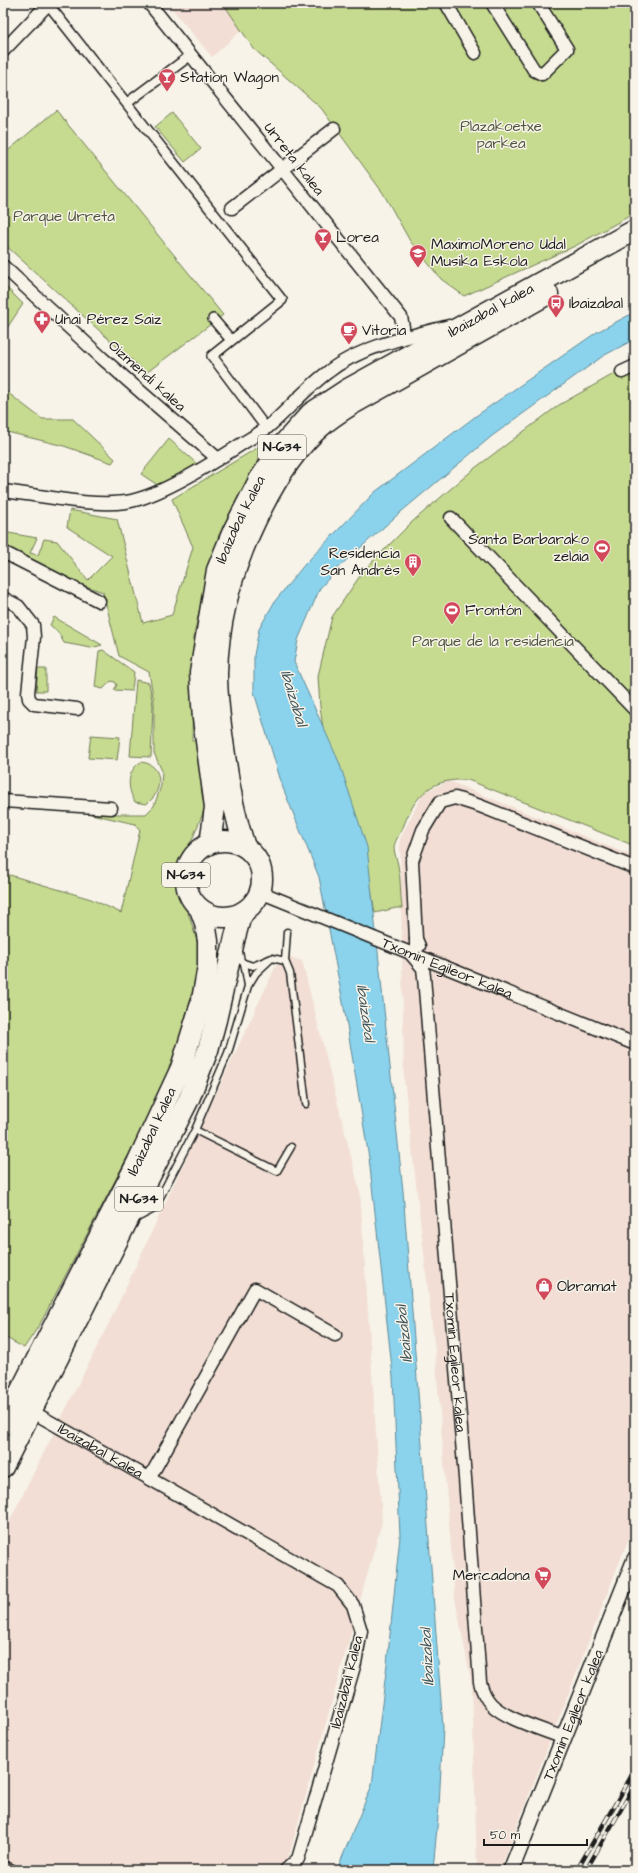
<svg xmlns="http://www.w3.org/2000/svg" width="638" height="1873" font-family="'Architects Daughter',sans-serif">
  <rect width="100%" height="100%" fill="#f7f3e8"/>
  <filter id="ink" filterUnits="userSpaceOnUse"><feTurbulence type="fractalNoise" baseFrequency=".025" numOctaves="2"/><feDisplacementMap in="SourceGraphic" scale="8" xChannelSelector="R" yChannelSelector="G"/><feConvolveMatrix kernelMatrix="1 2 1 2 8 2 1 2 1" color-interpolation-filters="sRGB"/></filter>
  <g filter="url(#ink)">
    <!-- built -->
    <path fill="#f2ded4" d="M167 3H231L244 28 212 57Z
      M449 781 635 857V1522L500 1870H477L472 1686 455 1598 435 1351 404 1078 400 839 423 793Z
      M281 955 302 961 360 1192 382 1522 285 1870H3V1534L110 1321Z"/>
    <!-- green -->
    <path fill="#c6db90" stroke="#717c56" d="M223 3H635V213L575 246 464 296 441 279 410 241 383 193 321 108 254 49Z
      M56 110 223 315 146 373 3 243V155Z
      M172 113 201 149 185 162 155 127Z
      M3 284 23 304 3 334Z
      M635 362V858L630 844 468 780C433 778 416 793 404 825 401 832 395 840 394 847 394 854 397 859 398 865 401 879 400 894 402 908H396L375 913 361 831 346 785 323 728 320 707 318 676 332 617 364 570 412 522 475 468 559 405Z
      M3 389 42 419H73L115 459 112 463 64 446 3 431Z
      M169 439 197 464 159 486 141 474Z
      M262 445 265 447 219 535 204 589 194 635 192 740H198L207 803 192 840 183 855 177 875 180 896 190 918 199 948 196 979 179 1041 165 1080 140 1133 40 1324 24 1348 3 1336V873L91 899 121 913 140 830 135 824 91 814H146L154 806 161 786 162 771 154 753V702L149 672 119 656 103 592 62 578 3 549V532L37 538 30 553 38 555 44 539 57 541 88 580 112 556 67 527 70 510 117 519 143 623 172 615 193 547 172 499Z
      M54 617 102 645 91 648 64 643 58 632 50 625Z
      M103 650 134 672 132 691 114 690 117 685 115 682 111 681 103 689 95 687 99 651Z
      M38 669H46V691H36Z
      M136 680 149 683 153 705 151 757 130 756Z
      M91 735 120 737 117 760 88 758Z
      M141 762C165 764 163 794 146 804L135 802C127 789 126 771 141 762Z"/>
    <!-- water -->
    <path fill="#8bd3ec" stroke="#5f8a99" d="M635 312V339L603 356 492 436 402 511 342 564 320 588 298 640 294 662 339 762 367 847 403 1191 443 1728 439 1806 433 1870H337L372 1785 387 1664 400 1536 393 1377 369 1158 345 1013 319 877 283 788 254 692V655L259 629 275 601 305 564 375 492 476 416 597 332Z"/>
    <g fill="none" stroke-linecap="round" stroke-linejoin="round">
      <!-- service casing -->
      <g stroke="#1c1c1c" stroke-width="9">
        <path id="service" d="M239 952 241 961 244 963 248 986
          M272 958 256 973 248 986 228 1053 195 1130 277 1171 291 1147
          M285 961 287 932
          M244 963 253 966 272 958 285 961 290 973 306 1104
          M135 1219 154 1209 195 1130"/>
      </g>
      <!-- pedestrian casing -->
      <g stroke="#1c1c1c" stroke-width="12">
        <path id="pedestrian" d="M48 4 282 300 212 356 266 428
          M127 103 191 55
          M213 319 231 340"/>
      </g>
      <!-- minor casing -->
      <g stroke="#1c1c1c" stroke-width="15">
        <g id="minor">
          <path d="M149 3 401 317 403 327 401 339"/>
          <path d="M446 3 475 53"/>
          <path d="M492 3 534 70 542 74 567 49 538 3"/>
          <path d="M3 51 49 3"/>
          <path d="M232 208 334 129"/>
          <path d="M3 266 102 358 218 459"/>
          <path d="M622 372 635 366"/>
          <path d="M3 491C42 495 88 507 126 502 159 497 211 464 240 445 249 439 259 434 268 427 288 410 306 388 328 372 359 347 411 336 449 326"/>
          <path d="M451 518 635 710"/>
          <path d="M3 552 99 601"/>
          <path d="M3 598 18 606 33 625 34 637 28 693 29 699 34 704 77 709"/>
          <path d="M3 801 111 808"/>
          <path id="s1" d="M260 892 635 1044"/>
          <path id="s2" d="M416 939C416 946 417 950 411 954L423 968 424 977 465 1478 480 1682C482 1690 485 1698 491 1704 507 1720 542 1729 564 1738"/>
          <path d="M419 946 416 939 412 861 423 830 440 802 455 798 480 806 635 868"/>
          <path id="s3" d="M31 1411 338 1586 353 1605 361 1631 355 1663 298 1859 286 1870"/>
          <path d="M149 1479 255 1289 335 1335"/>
          <path d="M3 1868 10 1870"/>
        </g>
      </g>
      <!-- tertiary casing -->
      <g stroke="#1c1c1c" stroke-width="18">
        <g id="tertiary">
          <path id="s4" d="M511 1870 635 1559"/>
        </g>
      </g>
      <!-- trunk casing -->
      <g stroke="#1c1c1c" stroke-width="23">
        <g id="trunk">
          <circle cx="224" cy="879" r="38"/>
          <path id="s5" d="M207 845 211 837 215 807 203 719 200 673 217 570 233 531 259 480 285 442 311 413 346 390 635 230"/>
          <path d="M245 847C235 817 229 787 225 755 221 728 217 701 217 674 218 615 236 558 263 506 277 478 299 444 324 424 332 417 342 411 351 405L548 294"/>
          <path id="s6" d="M3 1425 137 1163 181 1068 202 1000 208 966V941L205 923 200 909"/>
          <path d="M3 1467 189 1099 208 1050 216 1020 235 937 240 919 245 911"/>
        </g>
      </g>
      <!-- service -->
      <use href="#service" stroke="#f7f3e8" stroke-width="6"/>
      <!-- pedestrian -->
      <use href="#pedestrian" stroke="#f7f3e8" stroke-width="9"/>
      <!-- minor -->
      <use href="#minor" stroke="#f7f3e8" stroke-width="12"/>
      <!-- tertiary -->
      <use href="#tertiary" stroke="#f7f3e8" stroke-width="15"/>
      <!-- trunk -->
      <use href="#trunk" stroke="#f7f3e8" stroke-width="20"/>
      <!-- rail casing -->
      <g stroke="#1c1c1c" stroke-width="4.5">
        <path id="rail" d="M577 1870 635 1770
          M586 1870 635 1785"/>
      </g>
      <!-- rail -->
      <use href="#rail" stroke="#f7f3e8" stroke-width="3" stroke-dasharray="9" stroke-linecap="butt"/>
    </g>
  </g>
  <!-- icons -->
  <defs>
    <g id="bar-pin" transform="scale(0.9)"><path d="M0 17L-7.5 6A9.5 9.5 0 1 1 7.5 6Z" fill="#d1495b" stroke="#f7f3e8"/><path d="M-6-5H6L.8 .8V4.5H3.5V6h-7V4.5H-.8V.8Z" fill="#fff"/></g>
    <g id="school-pin" transform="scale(0.9)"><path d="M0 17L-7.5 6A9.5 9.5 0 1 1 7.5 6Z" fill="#d1495b" stroke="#f7f3e8"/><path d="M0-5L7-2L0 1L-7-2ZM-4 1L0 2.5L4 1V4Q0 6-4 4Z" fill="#fff"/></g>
    <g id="bus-pin" transform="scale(0.9)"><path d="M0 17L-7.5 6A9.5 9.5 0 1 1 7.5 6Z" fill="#d1495b" stroke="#f7f3e8"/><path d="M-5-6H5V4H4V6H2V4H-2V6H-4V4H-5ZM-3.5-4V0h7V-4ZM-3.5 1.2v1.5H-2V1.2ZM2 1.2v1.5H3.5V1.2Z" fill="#fff"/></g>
    <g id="pharmacy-pin" transform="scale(0.9)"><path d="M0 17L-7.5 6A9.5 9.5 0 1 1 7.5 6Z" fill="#d1495b" stroke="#f7f3e8"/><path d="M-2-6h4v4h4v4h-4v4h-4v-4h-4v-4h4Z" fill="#fff"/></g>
    <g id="cafe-pin" transform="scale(0.9)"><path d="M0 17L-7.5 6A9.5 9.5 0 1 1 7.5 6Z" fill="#d1495b" stroke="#f7f3e8"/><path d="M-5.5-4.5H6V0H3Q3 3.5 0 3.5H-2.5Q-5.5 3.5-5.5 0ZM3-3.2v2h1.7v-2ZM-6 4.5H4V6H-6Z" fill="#fff"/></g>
    <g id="stadium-pin" transform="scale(0.9)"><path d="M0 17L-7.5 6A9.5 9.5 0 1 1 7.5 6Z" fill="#d1495b" stroke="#f7f3e8"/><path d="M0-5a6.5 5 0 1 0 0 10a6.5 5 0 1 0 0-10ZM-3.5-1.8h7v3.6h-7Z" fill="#fff"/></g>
    <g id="building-pin" transform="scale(0.9)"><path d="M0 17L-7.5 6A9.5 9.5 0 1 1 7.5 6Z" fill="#d1495b" stroke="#f7f3e8"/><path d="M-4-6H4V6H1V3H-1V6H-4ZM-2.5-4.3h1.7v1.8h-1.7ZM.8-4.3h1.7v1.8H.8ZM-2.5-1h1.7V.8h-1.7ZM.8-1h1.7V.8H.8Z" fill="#fff"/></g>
    <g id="shop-pin" transform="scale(0.9)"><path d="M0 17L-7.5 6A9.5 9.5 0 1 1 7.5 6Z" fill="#d1495b" stroke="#f7f3e8"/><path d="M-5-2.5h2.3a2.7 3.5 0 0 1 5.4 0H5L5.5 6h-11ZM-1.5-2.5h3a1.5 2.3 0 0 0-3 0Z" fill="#fff"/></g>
    <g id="supermarket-pin" transform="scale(0.9)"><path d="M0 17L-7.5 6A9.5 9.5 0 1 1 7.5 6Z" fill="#d1495b" stroke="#f7f3e8"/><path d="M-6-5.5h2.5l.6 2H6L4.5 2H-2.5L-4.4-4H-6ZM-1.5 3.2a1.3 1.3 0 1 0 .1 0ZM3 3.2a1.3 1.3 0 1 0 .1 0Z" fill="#fff"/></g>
  </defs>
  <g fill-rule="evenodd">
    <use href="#bar-pin" x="167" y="77"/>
    <use href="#bar-pin" x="323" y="237"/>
    <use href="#school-pin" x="418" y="253"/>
    <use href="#bus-pin" x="556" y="303"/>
    <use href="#pharmacy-pin" x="42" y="319"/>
    <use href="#cafe-pin" x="349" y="330"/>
    <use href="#stadium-pin" x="602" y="548"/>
    <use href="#building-pin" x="413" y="562"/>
    <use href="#stadium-pin" x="452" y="610"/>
    <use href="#shop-pin" x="544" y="1286"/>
    <use href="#supermarket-pin" x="543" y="1575"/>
  </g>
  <g text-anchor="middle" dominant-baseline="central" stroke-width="3" stroke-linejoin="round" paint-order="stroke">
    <!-- shield labels -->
    <g fill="#f7f3e8" stroke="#5e5c59" stroke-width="1">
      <rect x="258" y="435" width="48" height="24" rx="3"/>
      <rect x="162" y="863" width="48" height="24" rx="3"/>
      <rect x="115" y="1187" width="48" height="24" rx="3"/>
    </g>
    <g font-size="14" font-weight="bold" fill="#1c1c1c">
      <text x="282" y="447">N-634</text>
      <text x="186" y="875">N-634</text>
      <text x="139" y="1199">N-634</text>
    </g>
    <!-- poi labels -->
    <g font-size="15" fill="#1c1c1c" stroke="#f7f3e8" text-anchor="start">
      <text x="180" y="77">Station Wagon</text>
      <text x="336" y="237">Lorea</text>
      <text x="431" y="244">MaximoMoreno Udal<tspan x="431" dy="17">Musika Eskola</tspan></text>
      <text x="569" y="303">Ibaizabal</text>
      <text x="55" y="319">Unai Pérez Saiz</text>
      <text x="362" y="330">Vitoria</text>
      <text x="589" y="539" text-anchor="end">Santa Barbarako<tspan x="589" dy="17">zelaia</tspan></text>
      <text x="400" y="553" text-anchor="end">Residencia<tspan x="400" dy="17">San Andrés</tspan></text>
      <text x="465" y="610">Frontón</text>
      <text x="557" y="1286">Obramat</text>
      <text x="530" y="1575" text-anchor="end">Mercadona</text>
    </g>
    <!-- park labels -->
    <g font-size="15" fill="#4f553f" stroke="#f7f3e8">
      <text x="501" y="126">Plazakoetxe<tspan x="501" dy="17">parkea</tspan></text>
      <text x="64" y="216">Parque Urreta</text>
      <text x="493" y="641">Parque de la residencia</text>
    </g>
    <!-- street labels -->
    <g font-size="15" fill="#1c1c1c" stroke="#f7f3e8">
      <text transform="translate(294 159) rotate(52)">Urreta kalea</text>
      <text stroke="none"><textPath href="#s5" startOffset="670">Ibaizabal kalea</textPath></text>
      <text transform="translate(147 376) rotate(42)">Oizmendi kalea</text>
      <text stroke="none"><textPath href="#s5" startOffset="334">Ibaizabal kalea</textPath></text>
      <text stroke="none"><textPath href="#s1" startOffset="202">Txomin Egileor kalea</textPath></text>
      <text stroke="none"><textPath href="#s6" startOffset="329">Ibaizabal kalea</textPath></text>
      <text stroke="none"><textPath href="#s2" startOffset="431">Txomin Egileor kalea</textPath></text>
      <text stroke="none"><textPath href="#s3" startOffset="80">Ibaizabal kalea</textPath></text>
      <text transform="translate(347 1682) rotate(-76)">Ibaizabal kalea</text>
      <text stroke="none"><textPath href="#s4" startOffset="167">Txomin Egileor kalea</textPath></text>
    </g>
    <!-- water labels -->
    <g font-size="16" font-style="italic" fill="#3d535a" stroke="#f7f3e8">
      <text transform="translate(294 698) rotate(73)">Ibaizabal</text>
      <text transform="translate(366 1013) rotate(82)">Ibaizabal</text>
      <text transform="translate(404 1334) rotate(-96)">Ibaizabal</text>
      <text transform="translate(427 1657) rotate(-93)">Ibaizabal</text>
    </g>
  </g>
  <!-- margin -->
  <rect width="638" height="1873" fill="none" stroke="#f7f3e8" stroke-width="16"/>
  <rect x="8" y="8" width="622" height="1857" fill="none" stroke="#1c1c1c" stroke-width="1.5" filter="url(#ink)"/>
  <!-- scale -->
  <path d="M484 1839v6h103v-6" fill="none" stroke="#1c1c1c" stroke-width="2"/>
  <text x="490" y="1839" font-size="12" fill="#1c1c1c" stroke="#f7f3e8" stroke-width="3" paint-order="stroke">50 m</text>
</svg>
